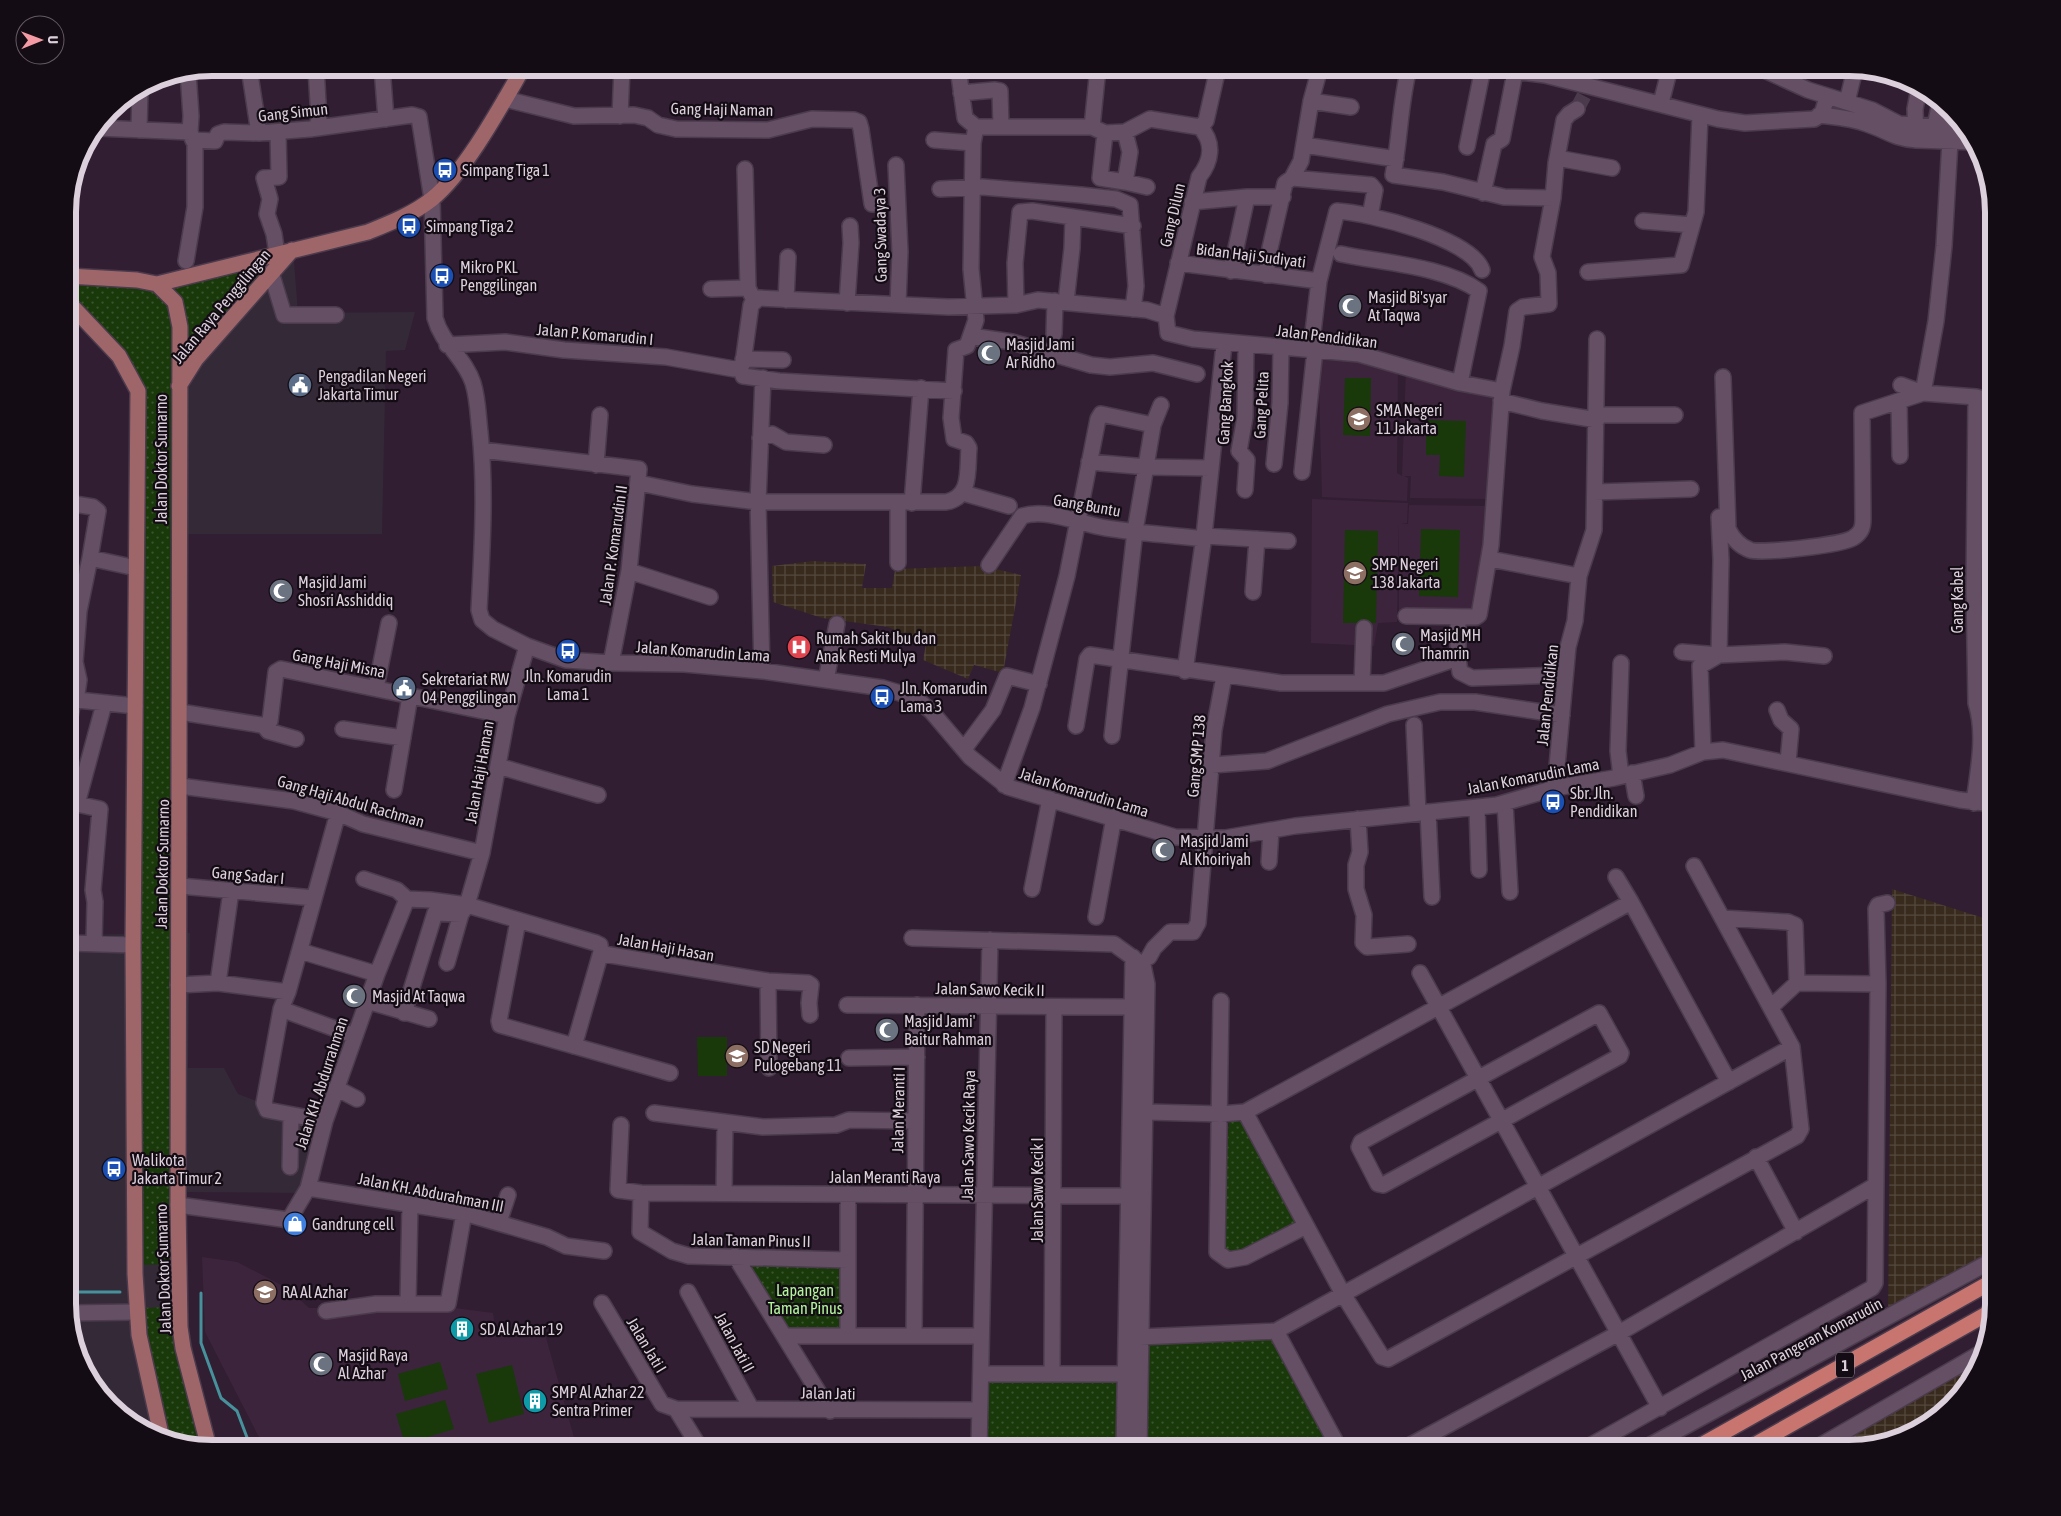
<svg xmlns="http://www.w3.org/2000/svg" width="2061" height="1516" font-family="'Asap Condensed',sans-serif">
  <defs>
    <pattern id="industrial-grid" width="8" height="8" patternUnits="userSpaceOnUse" patternTransform="scale(1.25)"><rect width="8" height="8" fill="#382a1d"/><path d="M0 4h8M4 0v8" fill="none" stroke="#54483d"/></pattern>
    <pattern id="park-dots" width="8" height="8" patternUnits="userSpaceOnUse" patternTransform="scale(1.25)"><rect width="8" height="8" fill="#19390b"/><path d="M2 2h.1M6 6h.1" fill="none" stroke="#3a552e" stroke-width="1.8" stroke-linecap="round"/></pattern>
  </defs>
  <rect width="100%" height="100%" fill="#311e32"/>
  <!-- commercial -->
  <path fill="#342937" d="M293 249 298 313 415 312 405 350 386 351 382 534H179L178 388Z
    M190 933 188 1068H224L238 1094 323 1126 301 1193 185 1192 187 1318 212 1448 166 1441 124 1419 87 1376 68 1313V935Z"/>
  <!-- industrial -->
  <path fill="url(#industrial-grid)" d="M813 561 866 564 862 588H892L895 569 983 566 1021 575 1003 673 974 665 968 679 923 660 926 644 888 627 822 618 773 602 772 566Z
    M1892 889 1993 921V1265L1888 1320Z
    M1986 1350 1964 1392 1913 1433 1848 1448H1825Z"/>
  <!-- built -->
  <path fill="#3c243d" d="M1318 350 1398 364 1397 473 1402 476 1406 369 1496 393 1490 499 1410 498 1411 476H1404L1408 478 1407 501 1322 497Z
    M1312 499 1408 503 1407 523 1401 524H1408L1409 505 1493 506 1478 615 1453 616 1399 612V523L1397 622 1378 623 1374 646 1311 643Z
    M202 1257 237 1262 289 1289 309 1308 447 1307 493 1313 496 1334 543 1327 577 1448H287L263 1445 205 1332Z"/>
  <!-- green -->
  <path fill="#19390b" d="M1345 378H1371L1370 436 1343 435Z
    M1426 420 1466 421 1464 477 1439 476 1440 455H1426Z
    M1421 529 1460 530 1458 597 1419 596Z
    M1345 530 1378 531 1376 623H1343Z
    M697 1037H727V1076H698Z
    M440 1362 448 1389 405 1401 398 1374Z
    M512 1365 524 1414 489 1423 476 1374Z
    M445 1400 454 1429 405 1444 396 1414Z"/>
  <!-- park -->
  <path fill="url(#park-dots)" d="M293 249 178 388 180 1264 136 1265 138 391 68 302V276L157 284Z
    M1237 1110 1307 1237 1244 1256 1220 1254 1229 1121Z
    M735 1258 840 1267 845 1331 787 1335Z
    M169 1307 177 1360 201 1447 166 1441 140 1308Z
    M1276 1331 1339 1448H979L981 1374H1139L1140 1337Z"/>
  <g fill="none" stroke-linecap="round" stroke-linejoin="round">
    <!-- stream -->
    <path stroke="#46919b" stroke-width="3" d="M68 1292H120
      M201 1293V1343L221 1398 237 1411 251 1448"/>
    <!-- minor-tunnel -->
    <path stroke="#4b394c" stroke-width="15" stroke-dasharray="15 8" stroke-linecap="butt" d="M1577 109 1586 92"/>
    <!-- minor casing -->
    <g stroke="#4b3b4c" stroke-width="18">
      <path id="minor" d="M249 68 259 133
        M316 68 319 119 316 128
        M382 68 386 119
        M958 68 965 118 976 127
        M1409 68C1400 103 1400 139 1393 175L1443 182 1504 197 1553 198
        M1489 68 1545 75 1718 119 1745 123 1814 119 1822 114 1827 97
        M1760 68 1808 90 1872 110 1899 124 1961 128
        M188 72 191 116 190 132
        M1919 88 1915 109 1916 140 1974 142
        M961 93 994 90 1000 91 1001 127
        M505 99 574 116 634 115 648 118 658 125 676 129 768 130 812 119 854 120 859 122 861 129 872 204
        M1311 101 1351 107
        M1847 102 1855 69
        M1661 103 1670 68
        M1819 115C1835 117 1852 118 1867 124 1886 130 1895 139 1916 140
        M620 116 622 68
        M1935 126 1940 102
        M976 127H1092L1105 133 1125 132 1150 119 1200 127
        M1092 127 1098 68
        M1200 127 1206 121 1218 68
        M98 128 190 132 193 140 215 141 218 134 224 132 259 133 310 129 412 115 419 117 432 199 435 318C442 344 465 358 473 383 478 399 478 416 480 432 486 491 482 551 479 610L482 620 493 629 527 646 566 660 611 663 684 664 762 671 883 688 903 694 920 702 931 711 970 757 1008 787 1175 837 1225 838 1295 826 1497 805 1555 788 1614 778 1670 765 1703 752 1723 750 1960 800 1993 804
        M139 130 140 90
        M1125 132 1130 152 1125 182 1147 187
        M1105 133 1100 178 1125 182
        M934 140 973 143
        M1304 145 1396 159
        M1467 147 1483 68
        M1557 158 1612 168
        M896 165 900 252 898 304
        M745 169 748 288 754 300
        M1292 178 1371 185 1375 190 1370 216
        M940 189 982 187 1081 195 1116 199 1130 205 1136 286 1133 309
        M1483 193 1494 144 1502 139 1515 72
        M1192 202 1247 197H1283
        M1643 221 1692 225
        M277 254 274 234 267 214 270 199 264 178 279 177 278 132
        M1341 254C1383 263 1444 266 1479 291L1460 383
        M186 261 195 207V141
        M1178 263 1319 281
        M1231 271 1247 197
        M271 272 284 315H336
        M1588 272 1681 265 1696 212 1700 115
        M1266 275 1270 248 1285 183 1292 178 1301 161 1311 101 1320 68
        M711 289 748 288
        M786 300 788 257
        M1066 302 1072 248 1073 217
        M847 303 851 243 850 226
        M1016 305 1015 263 1020 212 1032 211 1133 226
        M1166 316 1199 177C1211 162 1215 143 1200 127
        M1054 334 1055 301
        M971 336 1012 342 1091 365 1110 367 1153 363 1197 374
        M447 345 505 342 564 350 666 357 734 369 740 367
        M1311 349 1319 281 1337 211C1369 213 1471 238 1482 270
        M743 359 783 360
        M1723 377 1728 529C1733 539 1739 546 1750 550 1762 554 1842 545 1853 538 1861 533 1863 528 1863 519L1862 413 1923 393 1936 321 1944 246 1950 141
        M1901 385 1923 393 1976 397 1993 402
        M954 391 779 381 743 376 740 367 743 363 751 305 759 298 948 307 1016 305 1038 300 1147 310 1166 316 1168 333 1193 339 1359 354 1460 383 1502 391
        M1501 401 1542 411 1597 420
        M1899 402 1900 456
        M1597 415H1675
        M760 438 772 434 786 442 824 445
        M482 450 639 469 629 571 611 663
        M1089 462 1147 467 1211 468
        M1274 464 1280 403 1281 347
        M596 465 600 415
        M1302 472 1315 350
        M639 483 692 494 758 502H946C972 497 967 470 969 448L966 443 954 439 951 418 956 350 967 346 976 320 971 269 973 143 976 127
        M1245 490 1247 460 1239 451 1245 417 1246 344
        M1595 492 1691 489
        M963 493 1009 506
        M68 503 93 507 98 511 90 558
        M912 503 921 388
        M1204 536 1288 541
        M1490 559 1579 576
        M898 563V502
        M989 565 1022 516C1048 508 1080 524 1106 528 1138 533 1171 535 1203 539
        M629 571 710 597
        M1253 592 1257 539
        M1406 616 1476 617 1479 615 1491 545 1502 391 1512 346 1517 311 1523 307 1549 304 1548 273 1542 257 1553 198 1556 163 1564 120 1569 114 1577 109
        M1458 617V658
        M1682 652 1719 655 1785 652 1824 656
        M762 671 758 502 763 378
        M1185 671 1204 536 1224 344
        M826 680 837 624
        M1362 683 1364 628
        M376 688 389 623
        M68 699 135 706
        M76 701 79 680 75 662 79 611 90 558 136 568
        M1777 710 1781 720 1791 729 1788 762
        M180 712 267 726 270 721 276 672 281 669 507 716
        M1414 725 1418 813
        M1076 726 1087 659 1090 655 1281 683H1384L1458 658 1460 672 1472 678 1564 675
        M265 727 268 731 296 739
        M68 728 73 700
        M343 729 403 738
        M1112 736 1135 531 1153 425 1161 405
        M964 749 993 710 1007 676 1039 684
        M1703 752 1700 666 1719 655 1721 560 1719 517
        M1212 765 1267 761 1388 714 1440 702H1475L1562 715
        M498 766 598 795
        M1632 773 1636 796
        M1621 776 1618 751 1621 663
        M1004 785 1032 708 1067 576 1098 419 1101 414 1153 425
        M180 786 294 801 338 813 363 824 482 853
        M1555 788 1568 647 1575 621 1579 576 1594 530 1597 339
        M394 790 410 696
        M1505 803 1510 892
        M1974 803C1978 770 1986 735 1976 703L1974 588 1976 397
        M1477 807 1479 870
        M1428 812 1432 897
        M1358 819 1360 852 1356 865V889L1364 915 1363 943 1367 947 1408 944
        M1269 862 1271 830
        M1616 877 1631 902
        M364 879 397 890 407 899
        M180 886 314 898
        M1032 889 1050 799
        M1096 917 1114 817
        M1722 918 1788 922 1795 925 1797 983
        M518 921 499 1021 500 1025 670 1073
        M912 938 1114 944 1143 965 1147 984 1139 1448
        M68 943 133 945
        M94 943 95 902 93 890 100 809 77 804 104 704
        M300 951 377 974
        M1149 957 1154 948 1170 932H1193L1198 923 1214 730 1224 676
        M447 963 461 914 467 905 482 853 507 716 527 646
        M1420 973 1660 1408
        M768 981 769 1068
        M218 983 231 891
        M178 985 218 983 288 992
        M367 1001 429 1019
        M1221 1001 1217 1252 1228 1260 1245 1257 1306 1226
        M847 1005 1132 1007
        M1771 1007 1797 983 1878 984
        M281 1009 355 1036
        M404 1013 435 913 461 914
        M1599 1013 1621 1053 1620 1056 1383 1185 1378 1184 1359 1147 1361 1142Z
        M574 1046 601 952
        M849 1058 917 1057
        M336 1088 357 1099
        M1147 1112 1221 1114 1245 1112 1343 1294 1382 1357 1388 1359 1797 1136 1801 1129 1792 1047
        M1245 1112 1631 902 1729 1082
        M654 1113 763 1127 836 1125 849 1120 915 1121
        M325 1121 267 1110 264 1103 281 1009 288 992 338 813
        M621 1125 618 1190 641 1193 1129 1196
        M1756 1157 1796 1232
        M290 1167 291 1115
        M308 1188 464 1213 547 1237 566 1246 604 1251
        M641 1193 640 1232 672 1251 689 1256 848 1260
        M724 1193 725 1123
        M848 1194V1335
        M178 1205 289 1220 308 1188 325 1121 377 974 407 899 430 900 467 905 596 943 600 945 601 952 604 954 768 981 808 983 811 985 809 1003 810 1015
        M499 1222 508 1195
        M735 1256 830 1411
        M688 1292 751 1408
        M408 1303 410 1204
        M602 1303 662 1404 676 1409 980 1410
        M326 1311 376 1304H448L464 1213
        M68 1313 137 1312
        M1276 1331 1792 1047 1694 866
        M786 1336H981
        M914 1336 917 1005
        M1140 1337 1276 1331 1339 1448
        M981 1374H1126
        M1052 1374 1054 1007
        M676 1409 700 1448
        M979 1448 990 940
        M1124 1448 1133 957
        M1405 1448 1619 1333 1876 1185
        M1586 1448 1872 1288 1875 1283 1878 984 1876 909 1878 905 1887 903
        M1645 1448 1993 1260
        M1816 1448 1986 1350"/>
    </g>
    <!-- major casing -->
    <g stroke="#4b3b4c" stroke-width="18">
      <path id="major" d="M68 276 137 280 157 284 368 232C390 223 413 214 432 199 466 171 501 106 523 68
        M157 284 175 302 180 327 178 1205 180 1327 183 1348 209 1448
        M68 302 119 356 138 391 133 945 135 1274 139 1335 162 1439
        M179 386 196 359 292 250"/>
    </g>
    <!-- highway casing -->
    <g stroke="#4b3b4c" stroke-width="18">
      <path id="highway" d="M1696 1448 1993 1281
        M1749 1448 1992 1311"/>
    </g>
    <!-- minor -->
    <use href="#minor" stroke="#644f65" stroke-width="15"/>
    <!-- major -->
    <use href="#major" stroke="#9f666a" stroke-width="15"/>
    <!-- highway -->
    <use href="#highway" stroke="#c7756e" stroke-width="15"/>
  </g>
  <!-- icons -->
  <defs>
    <g id="bus-disc" transform="scale(1.25)"><circle r="9.5" fill="#1a4fb4" stroke="#140c14"/><path d="M-5-6H5V4H4V6H2V4H-2V6H-4V4H-5ZM-3.5-4V0h7V-4ZM-3.5 1.2v1.5H-2V1.2ZM2 1.2v1.5H3.5V1.2Z" fill="#fff"/></g>
    <g id="mosque-disc" transform="scale(1.25)"><circle r="9.5" fill="#6b7280" stroke="#140c14"/><path d="M3.5-4.9A6 6 0 1 0 3.5 4.9A5 5 0 1 1 3.5-4.9Z" fill="#fff"/></g>
    <g id="civic-disc" transform="scale(1.25)"><circle r="9.5" fill="#5c6f8a" stroke="#140c14"/><path d="M-.6-6.5H3V-4.5H.6V-3L4-1V1h2V6H-6V1h2V-1L-.6-3ZM-1.2 2.5V6h2.4V2.5Z" fill="#fff"/></g>
    <g id="school-disc" transform="scale(1.25)"><circle r="9.5" fill="#8d6e63" stroke="#140c14"/><path d="M0-5L7-2L0 1L-7-2ZM-4 1L0 2.5L4 1V4Q0 6-4 4Z" fill="#fff"/></g>
    <g id="hospital-disc" transform="scale(1.25)"><circle r="9.5" fill="#e0444e" stroke="#140c14"/><path d="M-5-5h3v3.5h4V-5h3V5h-3V1.5h-4V5h-3Z" fill="#fff"/></g>
    <g id="shop-disc" transform="scale(1.25)"><circle r="9.5" fill="#3f7fe0" stroke="#140c14"/><path d="M-5-2.5h2.3a2.7 3.5 0 0 1 5.4 0H5L5.5 6h-11ZM-1.5-2.5h3a1.5 2.3 0 0 0-3 0Z" fill="#fff"/></g>
    <g id="building-disc" transform="scale(1.25)"><circle r="9.5" fill="#0f9aa8" stroke="#140c14"/><path d="M-4-6H4V6H1V3H-1V6H-4ZM-2.5-4.3h1.7v1.8h-1.7ZM.8-4.3h1.7v1.8H.8ZM-2.5-1h1.7V.8h-1.7ZM.8-1h1.7V.8H.8Z" fill="#fff"/></g>
  </defs>
  <g fill-rule="evenodd">
    <use href="#bus-disc" x="445" y="170"/>
    <use href="#bus-disc" x="409" y="226"/>
    <use href="#bus-disc" x="442" y="276"/>
    <use href="#mosque-disc" x="1350" y="306"/>
    <use href="#mosque-disc" x="989" y="353"/>
    <use href="#civic-disc" x="300" y="385"/>
    <use href="#school-disc" x="1359" y="419"/>
    <use href="#school-disc" x="1355" y="573"/>
    <use href="#mosque-disc" x="281" y="591"/>
    <use href="#mosque-disc" x="1403" y="644"/>
    <use href="#hospital-disc" x="799" y="647"/>
    <use href="#bus-disc" x="568" y="651"/>
    <use href="#civic-disc" x="404" y="688"/>
    <use href="#bus-disc" x="882" y="697"/>
    <use href="#bus-disc" x="1553" y="802"/>
    <use href="#mosque-disc" x="1163" y="850"/>
    <use href="#mosque-disc" x="354" y="996"/>
    <use href="#mosque-disc" x="887" y="1030"/>
    <use href="#school-disc" x="737" y="1056"/>
    <use href="#bus-disc" x="114" y="1169"/>
    <use href="#shop-disc" x="295" y="1224"/>
    <use href="#school-disc" x="265" y="1292"/>
    <use href="#building-disc" x="462" y="1329"/>
    <use href="#mosque-disc" x="321" y="1364"/>
    <use href="#building-disc" x="535" y="1401"/>
  </g>
  <g text-anchor="middle" dominant-baseline="central" stroke-width="4.5" stroke-linejoin="round" paint-order="stroke">
    <!-- shield labels -->
    <rect fill="#140c14" stroke="#a095a0" stroke-width="1" x="1836" y="1352.5" width="18" height="25" rx="4"/>
    <g font-size="15" font-weight="bold" fill="#dcd0dc">
      <text x="1845" y="1365">1</text>
    </g>
    <!-- street labels -->
    <g font-size="16" fill="#dcd0dc" stroke="#140c14">
      <text transform="translate(722 109) rotate(1)">Gang Haji Naman</text>
      <text transform="translate(293 112) rotate(-6)">Gang Simun</text>
      <text transform="translate(1172 215) rotate(-77)">Gang Dilun</text>
      <text transform="translate(880 235) rotate(-91)">Gang Swadaya 3</text>
      <text transform="translate(1251 255) rotate(7)">Bidan Haji Sudiyati</text>
      <text transform="translate(221 306) rotate(-50)">Jalan Raya Penggilingan</text>
      <text transform="translate(595 334) rotate(5)">Jalan P. Komarudin I</text>
      <text transform="translate(1327 336) rotate(7)">Jalan Pendidikan</text>
      <text transform="translate(1225 403) rotate(-87)">Gang Bangkok</text>
      <text transform="translate(1261 405) rotate(-87)">Gang Pelita</text>
      <text transform="translate(161 459) rotate(-90)">Jalan Doktor Sumarno</text>
      <text transform="translate(1087 505) rotate(10)">Gang Buntu</text>
      <text transform="translate(613 545) rotate(-82)">Jalan P. Komarudin II</text>
      <text transform="translate(1957 600) rotate(-90)">Gang Kabel</text>
      <text transform="translate(703 651) rotate(4)">Jalan Komarudin Lama</text>
      <text transform="translate(339 663) rotate(11)">Gang Haji Misna</text>
      <text transform="translate(1547 695) rotate(-84)">Jalan Pendidikan</text>
      <text transform="translate(1196 756) rotate(-85)">Gang SMP 138</text>
      <text transform="translate(479 772) rotate(-80)">Jalan Haji Haman</text>
      <text transform="translate(1533 776) rotate(-11)">Jalan Komarudin Lama</text>
      <text transform="translate(1084 792) rotate(17)">Jalan Komarudin Lama</text>
      <text transform="translate(351 801) rotate(16)">Gang Haji Abdul Rachman</text>
      <text transform="translate(162 864) rotate(-89)">Jalan Doktor Sumarno</text>
      <text transform="translate(248 875) rotate(5)">Gang Sadar I</text>
      <text transform="translate(666 947) rotate(10)">Jalan Haji Hasan</text>
      <text transform="translate(990 989) rotate(1)">Jalan Sawo Kecik II</text>
      <text transform="translate(321 1083) rotate(-72)">Jalan KH. Abdurrahman</text>
      <text transform="translate(898 1110) rotate(-89)">Jalan Meranti I</text>
      <text transform="translate(968 1135) rotate(-89)">Jalan Sawo Kecik Raya</text>
      <text x="885" y="1177">Jalan Meranti Raya</text>
      <text transform="translate(1037 1190) rotate(-90)">Jalan Sawo Kecik I</text>
      <text transform="translate(431 1192) rotate(11)">Jalan KH. Abdurahman III</text>
      <text transform="translate(751 1240) rotate(1)">Jalan Taman Pinus II</text>
      <text transform="translate(163 1269) rotate(-92)">Jalan Doktor Sumarno</text>
      <text transform="translate(1811 1339) rotate(-28)">Jalan Pangeran Komarudin</text>
      <text transform="translate(735 1342) rotate(62)">Jalan Jati II</text>
      <text transform="translate(647 1345) rotate(59)">Jalan Jati I</text>
      <text transform="translate(828 1393) rotate(1)">Jalan Jati</text>
    </g>
    <!-- poi labels -->
    <g font-size="16" fill="#dcd0dc" stroke="#140c14" text-anchor="start">
      <text x="462" y="170">Simpang Tiga 1</text>
      <text x="426" y="226">Simpang Tiga 2</text>
      <text x="460" y="267">Mikro PKL<tspan x="460" dy="18">Penggilingan</tspan></text>
      <text x="1368" y="297">Masjid Bi'syar<tspan x="1368" dy="18">At Taqwa</tspan></text>
      <text x="1006" y="344">Masjid Jami<tspan x="1006" dy="18">Ar Ridho</tspan></text>
      <text x="318" y="376">Pengadilan Negeri<tspan x="318" dy="18">Jakarta Timur</tspan></text>
      <text x="1376" y="410">SMA Negeri<tspan x="1376" dy="18">11 Jakarta</tspan></text>
      <text x="1372" y="564">SMP Negeri<tspan x="1372" dy="18">138 Jakarta</tspan></text>
      <text x="298" y="582">Masjid Jami<tspan x="298" dy="18">Shosri Asshiddiq</tspan></text>
      <text x="1420" y="635">Masjid MH<tspan x="1420" dy="18">Thamrin</tspan></text>
      <text x="816" y="638">Rumah Sakit Ibu dan<tspan x="816" dy="18">Anak Resti Mulya</tspan></text>
      <text x="568" y="676" text-anchor="middle">Jln. Komarudin<tspan x="568" dy="18">Lama 1</tspan></text>
      <text x="422" y="679">Sekretariat RW<tspan x="422" dy="18">04 Penggilingan</tspan></text>
      <text x="900" y="688">Jln. Komarudin<tspan x="900" dy="18">Lama 3</tspan></text>
      <text x="1570" y="793">Sbr. Jln.<tspan x="1570" dy="18">Pendidikan</tspan></text>
      <text x="1180" y="841">Masjid Jami<tspan x="1180" dy="18">Al Khoiriyah</tspan></text>
      <text x="372" y="996">Masjid At Taqwa</text>
      <text x="904" y="1021">Masjid Jami'<tspan x="904" dy="18">Baitur Rahman</tspan></text>
      <text x="754" y="1047">SD Negeri<tspan x="754" dy="18">Pulogebang 11</tspan></text>
      <text x="132" y="1160">Walikota<tspan x="132" dy="18">Jakarta Timur 2</tspan></text>
      <text x="312" y="1224">Gandrung cell</text>
      <text x="282" y="1292">RA Al Azhar</text>
      <text x="480" y="1329">SD Al Azhar 19</text>
      <text x="338" y="1355">Masjid Raya<tspan x="338" dy="18">Al Azhar</tspan></text>
      <text x="552" y="1392">SMP Al Azhar 22<tspan x="552" dy="18">Sentra Primer</tspan></text>
    </g>
    <!-- park labels -->
    <g font-size="16" fill="#b2f69b" stroke="#140c14">
      <text x="805" y="1290">Lapangan<tspan x="805" dy="18">Taman Pinus</tspan></text>
    </g>
  </g>
  <!-- crop -->
  <path d="M0 0H2061V1516H0ZM212 76H1849A136 136 0 0 1 1985 212V1304A136 136 0 0 1 1849 1440H212A136 136 0 0 1 76 1304V212A136 136 0 0 1 212 76Z" fill="#140c14" fill-rule="evenodd"/>
  <path fill="none" stroke="#dcd0dc" stroke-width="6" d="M212 76H1849A136 136 0 0 1 1985 212V1304A136 136 0 0 1 1849 1440H212A136 136 0 0 1 76 1304V212A136 136 0 0 1 212 76Z"/>
  <!-- north arrow -->
  <g transform="translate(40 40) rotate(89)"><circle r="24" fill="#140c14" stroke="#645a64"/>
  <path d="M0-4L9 19L0 12L-9 19Z" fill="#f49aa5"/>
  <text y="-8" font-size="14" font-weight="bold" text-anchor="middle" fill="#dcd0dc">U</text>
  </g>
</svg>
